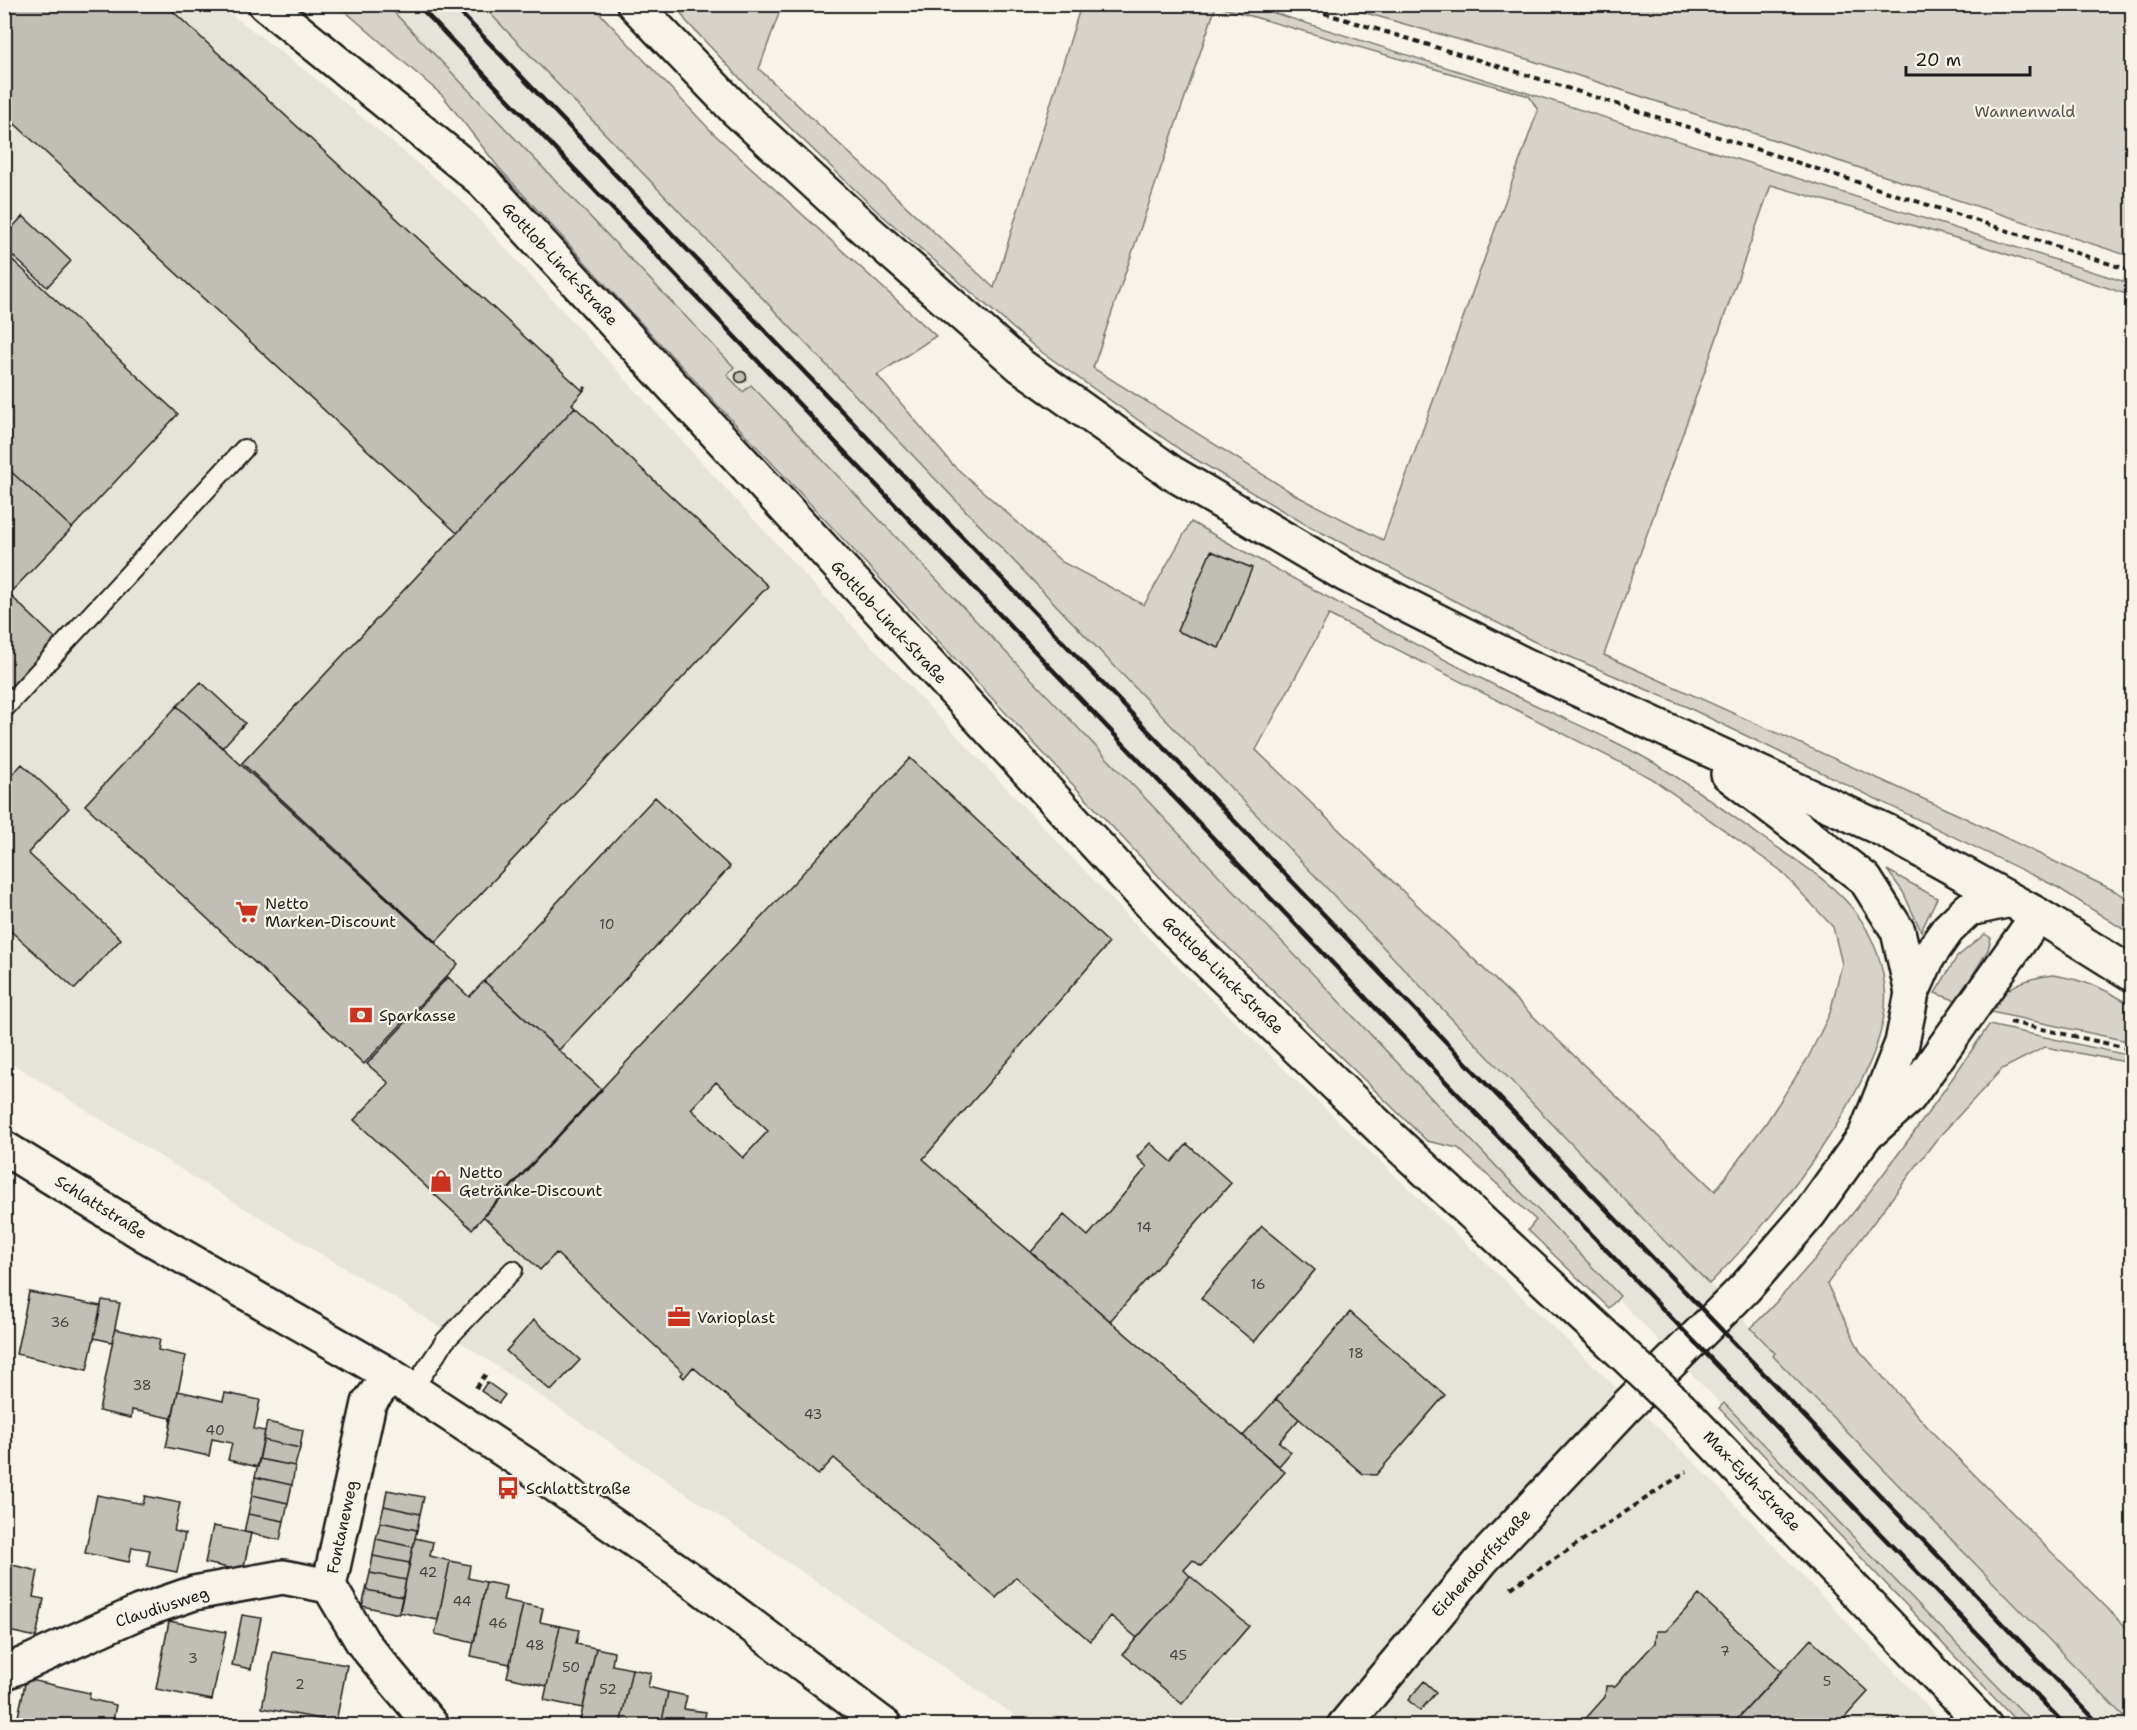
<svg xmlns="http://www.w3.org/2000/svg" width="2137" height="1730" font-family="'Shantell Sans',sans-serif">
  <rect width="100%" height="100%" fill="#f7f3e8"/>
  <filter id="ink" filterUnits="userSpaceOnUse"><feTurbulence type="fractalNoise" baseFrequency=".0167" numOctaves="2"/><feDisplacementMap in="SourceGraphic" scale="12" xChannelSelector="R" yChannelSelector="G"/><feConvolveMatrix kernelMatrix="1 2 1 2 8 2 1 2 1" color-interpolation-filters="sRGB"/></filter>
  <g filter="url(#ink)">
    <!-- built -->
    <path fill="#e6e3d9" d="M5 5H219L320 82 461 200 824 596 1161 951 1701 1469 1945 1725H1020L1013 1714 403 1303 196 1179 5 1059Z
      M387 5H482L1669 1247 1672 1245 1754 1330 1775 1353 1773 1356 2131 1725H2035L1725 1403 1722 1405 1617 1298 1619 1296 751 385 744 392 726 374 733 367Z"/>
    <!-- green -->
    <path fill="#d7d3cb" stroke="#7a7874" stroke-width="1.5" fill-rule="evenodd" d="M338 5H387L734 367 727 375 743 392 751 385 1620 1296 1609 1308 1528 1230 1536 1220 1458 1148 1427 1141 1192 912 625 306 499 168 443 96Z
      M482 5H592L713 133 936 336 877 375 952 464 1062 562 1144 605 1191 522C1297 581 1404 640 1512 694 1561 718 1613 738 1659 766 1694 787 1726 812 1759 835 1788 855 1822 875 1846 901 1868 924 1882 957 1885 988 1894 1074 1768 1226 1709 1284L1672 1245 1670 1247ZM1329 615 1651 778 1780 870 1833 927 1842 964 1830 1013 1808 1058 1766 1123 1715 1191 1256 750Z
      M1081 5H1249L2132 284V296L1970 242 1771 185 1604 655 1959 815 2119 893 2132 902V935L2057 887 1685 706 1533 641 1305 524 1185 453 1036 348 877 211 751 90 686 21 676 5H782L759 69 994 288ZM1216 6 1529 96 1538 110 1383 540 1297 496 1093 368Z
      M1338 5H2132V257L1530 60Z
      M1887 870 1937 898 1921 931 1903 892Z
      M1985 934 1991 938 1988 950 1957 1001 1935 993 1957 957Z
      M2053 975C2084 980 2107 989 2132 1006V1042L1986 1011C2003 987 2026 978 2053 975Z
      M1989 1025 2132 1056V1063L2045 1047 2002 1069 1936 1140 1827 1284 1860 1351 1933 1433 2132 1633V1725L1773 1356 1775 1353 1751 1328C1841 1238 1917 1131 1989 1025Z
      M1724 1403 2035 1725H2020L1719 1408Z"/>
    <!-- building -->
    <path fill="#c0beb5" stroke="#1c1c1c" stroke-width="1.5" fill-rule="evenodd" d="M4 4H165L582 390 585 387 586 388 572 404 575 407 457 533 4 114Z
      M23 216 71 261 47 287 4 248V236Z
      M4 252 178 414 72 528 4 465Z
      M735.5 377a5.5 5.5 0 1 1 11 0a5.5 5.5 0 1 1-11 0Z
      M575 407 768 586 436 942 242 763Z
      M4 465 72 528 9 594 57 640 4 695Z
      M1211 551 1252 568 1219 648 1177 631Z
      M201 682 245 723 222 748 177 706Z
      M177 706 458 964 364 1064 85 805Z
      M910 758 1109 943 923 1159 1285 1472 1201 1566 1193 1560 1184 1570 1190 1576 1137 1638 1111 1616 1090 1641 1016 1577 996 1598 834 1458 818 1475 693 1367 684 1378 681 1375 683 1372 556 1253 540 1270 483 1216ZM716 1082 768 1131 743 1158 691 1109Z
      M22 764 69 808 28 853 121 939 75 989 4 925V783Z
      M655 797 730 867 559 1050 484 981Z
      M448 977 469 997 484 981 602 1090 472 1229 354 1120 389 1083 367 1064Z
      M1150 1143 1172 1162 1187 1144 1231 1183 1110 1321 1031 1252 1064 1215 1088 1236 1147 1167 1137 1157Z
      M1262 1226 1315 1270 1254 1342 1201 1298Z
      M29 1292 101 1306 87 1370 16 1354Z
      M102 1300 120 1303 112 1342 94 1338Z
      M1350 1312 1445 1395 1376 1475 1363 1474 1276 1399Z
      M534 1320 580 1360 551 1391 506 1351Z
      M115 1329 160 1339 158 1350 186 1356 170 1427 171 1418 132 1410 131 1418 99 1411Z
      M487 1382 505 1395 499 1403 481 1391Z
      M178 1391 223 1401 225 1393 260 1400 254 1429 265 1431 258 1467 228 1460 232 1443 212 1439 209 1456 166 1447Z
      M1276 1399 1299 1419 1279 1442 1291 1452 1279 1466 1243 1436Z
      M267 1422 303 1430 300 1448 263 1440Z
      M263 1440 300 1448 295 1466 259 1459Z
      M259 1459 295 1466 292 1485 255 1477Z
      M255 1477 292 1485 288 1503 252 1495Z
      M387 1490 424 1497 420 1514 384 1506Z
      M97 1495 143 1504 145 1496 180 1503 174 1531 185 1534 177 1572 147 1566 150 1550 132 1547 129 1562 85 1553Z
      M252 1495 288 1503 284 1521 248 1514Z
      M384 1506 420 1514 417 1530 380 1522Z
      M248 1514 284 1521 280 1540 244 1532Z
      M380 1522 417 1530 413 1547 376 1539Z
      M213 1526 251 1533 243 1571 205 1563Z
      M415 1538 433 1542 430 1556 450 1561 438 1620 399 1612Z
      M376 1539 413 1547 410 1563 373 1556Z
      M373 1556 410 1563 406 1580 370 1573Z
      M450 1561 470 1565 468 1578 486 1582 474 1643 435 1634Z
      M4 1563 38 1571 33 1597 44 1599 36 1637 4 1630Z
      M370 1573 406 1580 403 1597 366 1590Z
      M1190 1576 1249 1626 1182 1704 1123 1654Z
      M486 1582 506 1586 503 1600 523 1604 510 1664 471 1656Z
      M366 1590 403 1597 399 1614 362 1606Z
      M1699 1595 1781 1671 1731 1726H1579L1605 1697 1606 1686H1615L1655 1643 1656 1631H1666Z
      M523 1604 543 1608 540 1622 560 1626 547 1686 507 1677Z
      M242 1615 261 1618 251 1669 232 1665Z
      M169 1621 226 1632 212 1700 156 1689Z
      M560 1626 579 1630 576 1644 596 1648 583 1708 544 1700Z
      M1811 1639 1868 1692 1837 1726H1731Z
      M596 1648 614 1652 612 1665 632 1669 620 1726H600L580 1721Z
      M273 1652 347 1665 336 1722 262 1708Z
      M632 1669 651 1673 648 1687 668 1692 661 1726H620Z
      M26 1679 90 1693 89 1699 116 1705 112 1726H16Z
      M1424 1681 1436 1692 1420 1711 1408 1700Z
      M668 1692 687 1696 684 1709 706 1712 703 1726H661Z
      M1893 1717 1902 1726H1884Z"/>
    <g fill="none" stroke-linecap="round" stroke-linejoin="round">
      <!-- service casing -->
      <g stroke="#1c1c1c" stroke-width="22">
        <path id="service" d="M4 709 244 449
          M412 1390 445 1341 513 1270"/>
      </g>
      <!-- minor casing -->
      <g stroke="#1c1c1c" stroke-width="38">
        <path id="minor" d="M634 4 736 110 864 228 1021 366 1172 473 1346 575 1523 664 1886 831 2038 915 2132 974
          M1728 774 1865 879 1898 931 1912 993
          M1871 1131 1909 1097 2038 915
          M4 1148 147 1236 390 1375 528 1466 694 1582 885 1726
          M390 1375 369 1403 329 1586 363 1643 432 1726
          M4 1673 139 1612 194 1593 283 1577 329 1586
          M1344 1726 1482 1560 1626 1407 1746 1287 1810 1213 1865 1136 1902 1043 1912 993 1928 957 1948 929 1969 909 2011 900"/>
      </g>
      <!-- tertiary casing -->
      <g stroke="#1c1c1c" stroke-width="38">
        <path id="tertiary" d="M265 4 483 181 1176 931 1389 1136 1613 1344
          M1681 1409 1985 1726"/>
      </g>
      <!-- path -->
      <path stroke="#1c1c1c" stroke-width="4" stroke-dasharray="6 4.5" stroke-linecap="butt" d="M1294 4 1524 74 2132 271
        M2010 1022 2132 1049
        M476 1388 488 1371
        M1511 1588 1687 1471"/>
      <!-- service -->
      <use href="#service" stroke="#f7f3e8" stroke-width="18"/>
      <!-- minor -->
      <use href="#minor" stroke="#f7f3e8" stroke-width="33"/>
      <!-- tertiary -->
      <use href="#tertiary" stroke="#f7f3e8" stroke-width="33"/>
      <!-- rail -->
      <path stroke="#1c1c1c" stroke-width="4.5" d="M417 4 1657 1303 2066 1726
        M452 4 2101 1726"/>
      <!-- tertiary-bridge casing -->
      <g stroke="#1c1c1c" stroke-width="38" stroke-linecap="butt">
        <path id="tertiary-bridge" d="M1613 1344 1681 1409"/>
      </g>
      <!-- tertiary-bridge -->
      <use href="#tertiary-bridge" stroke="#f7f3e8" stroke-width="33"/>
    </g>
  </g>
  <!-- icons -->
  <defs>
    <g id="supermarket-bare" transform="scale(1.8)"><path d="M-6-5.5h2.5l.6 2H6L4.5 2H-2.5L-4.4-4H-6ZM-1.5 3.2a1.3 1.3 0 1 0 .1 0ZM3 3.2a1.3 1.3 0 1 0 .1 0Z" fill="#c8321e" stroke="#f7f3e8" stroke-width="2.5" paint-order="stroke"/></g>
    <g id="bank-bare" transform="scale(1.8)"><path d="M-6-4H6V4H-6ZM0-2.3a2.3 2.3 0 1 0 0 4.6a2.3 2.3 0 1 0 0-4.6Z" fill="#c8321e" stroke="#f7f3e8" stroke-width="2.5" paint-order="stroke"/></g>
    <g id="shop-bare" transform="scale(1.8)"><path d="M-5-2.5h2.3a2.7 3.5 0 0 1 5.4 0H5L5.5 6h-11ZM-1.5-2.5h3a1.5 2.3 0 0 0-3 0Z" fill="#c8321e" stroke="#f7f3e8" stroke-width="2.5" paint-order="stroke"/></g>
    <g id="office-bare" transform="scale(1.8)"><path d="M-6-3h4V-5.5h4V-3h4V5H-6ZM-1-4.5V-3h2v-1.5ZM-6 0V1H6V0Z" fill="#c8321e" stroke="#f7f3e8" stroke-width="2.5" paint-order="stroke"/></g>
    <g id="bus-bare" transform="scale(1.8)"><path d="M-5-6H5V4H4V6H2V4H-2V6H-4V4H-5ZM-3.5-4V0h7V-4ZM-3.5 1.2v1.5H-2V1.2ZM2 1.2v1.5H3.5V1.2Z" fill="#c8321e" stroke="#f7f3e8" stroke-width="2.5" paint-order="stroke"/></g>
  </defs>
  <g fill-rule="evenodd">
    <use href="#supermarket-bare" x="247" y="912"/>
    <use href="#bank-bare" x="361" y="1015"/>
    <use href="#shop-bare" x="441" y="1181"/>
    <use href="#office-bare" x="679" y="1317"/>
    <use href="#bus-bare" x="508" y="1488"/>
  </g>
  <g text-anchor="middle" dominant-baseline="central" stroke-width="4.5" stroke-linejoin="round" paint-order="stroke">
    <!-- number labels -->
    <g font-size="14" fill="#454442">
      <text x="607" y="924">10</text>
      <text x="1144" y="1227">14</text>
      <text x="1258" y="1284">16</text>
      <text x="60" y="1322">36</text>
      <text x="1356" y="1353">18</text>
      <text x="142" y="1385">38</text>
      <text x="813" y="1414">43</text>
      <text x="215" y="1430">40</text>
      <text x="428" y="1572">42</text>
      <text x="462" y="1601">44</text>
      <text x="498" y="1623">46</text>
      <text x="535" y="1645">48</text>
      <text x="1725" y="1651">7</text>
      <text x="1178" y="1655">45</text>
      <text x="193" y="1658">3</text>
      <text x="571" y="1667">50</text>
      <text x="1827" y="1681">5</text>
      <text x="300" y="1684">2</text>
      <text x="608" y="1689">52</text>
    </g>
    <!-- park labels -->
    <g font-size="16" fill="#545351" stroke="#f7f3e8">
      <text x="2025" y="111">Wannenwald</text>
    </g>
    <!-- street labels -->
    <g font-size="16" fill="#1c1c1c" stroke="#f7f3e8">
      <text transform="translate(560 264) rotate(47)">Gottlob-Linck-Straße</text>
      <text transform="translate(889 622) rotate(47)">Gottlob-Linck-Straße</text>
      <text transform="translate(1223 975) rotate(44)">Gottlob-Linck-Straße</text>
      <text transform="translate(101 1207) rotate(32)">Schlattstraße</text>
      <text transform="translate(1752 1481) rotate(46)">Max-Eyth-Straße</text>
      <text transform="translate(342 1527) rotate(-78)">Fontaneweg</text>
      <text transform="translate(1481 1563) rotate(-48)">Eichendorffstraße</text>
      <text transform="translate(162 1607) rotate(-18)">Claudiusweg</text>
    </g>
    <!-- poi labels -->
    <g font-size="16" fill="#1c1c1c" stroke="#f7f3e8" text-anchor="start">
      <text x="265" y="903">Netto<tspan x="265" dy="18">Marken-Discount</tspan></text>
      <text x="379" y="1015">Sparkasse</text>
      <text x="459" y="1172">Netto<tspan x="459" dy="18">Getränke-Discount</tspan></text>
      <text x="697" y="1317">Varioplast</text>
      <text x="526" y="1488">Schlattstraße</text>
    </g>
  </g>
  <!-- margin -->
  <rect width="2137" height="1730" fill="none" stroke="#f7f3e8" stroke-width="24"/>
  <rect x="12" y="12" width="2113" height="1706" fill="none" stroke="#1c1c1c" stroke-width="2" filter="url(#ink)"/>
  <!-- scale -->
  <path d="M1906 66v9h124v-9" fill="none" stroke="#1c1c1c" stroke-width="3"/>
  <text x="1915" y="66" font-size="18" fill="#1c1c1c" stroke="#f7f3e8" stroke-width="4.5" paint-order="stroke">20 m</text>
</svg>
